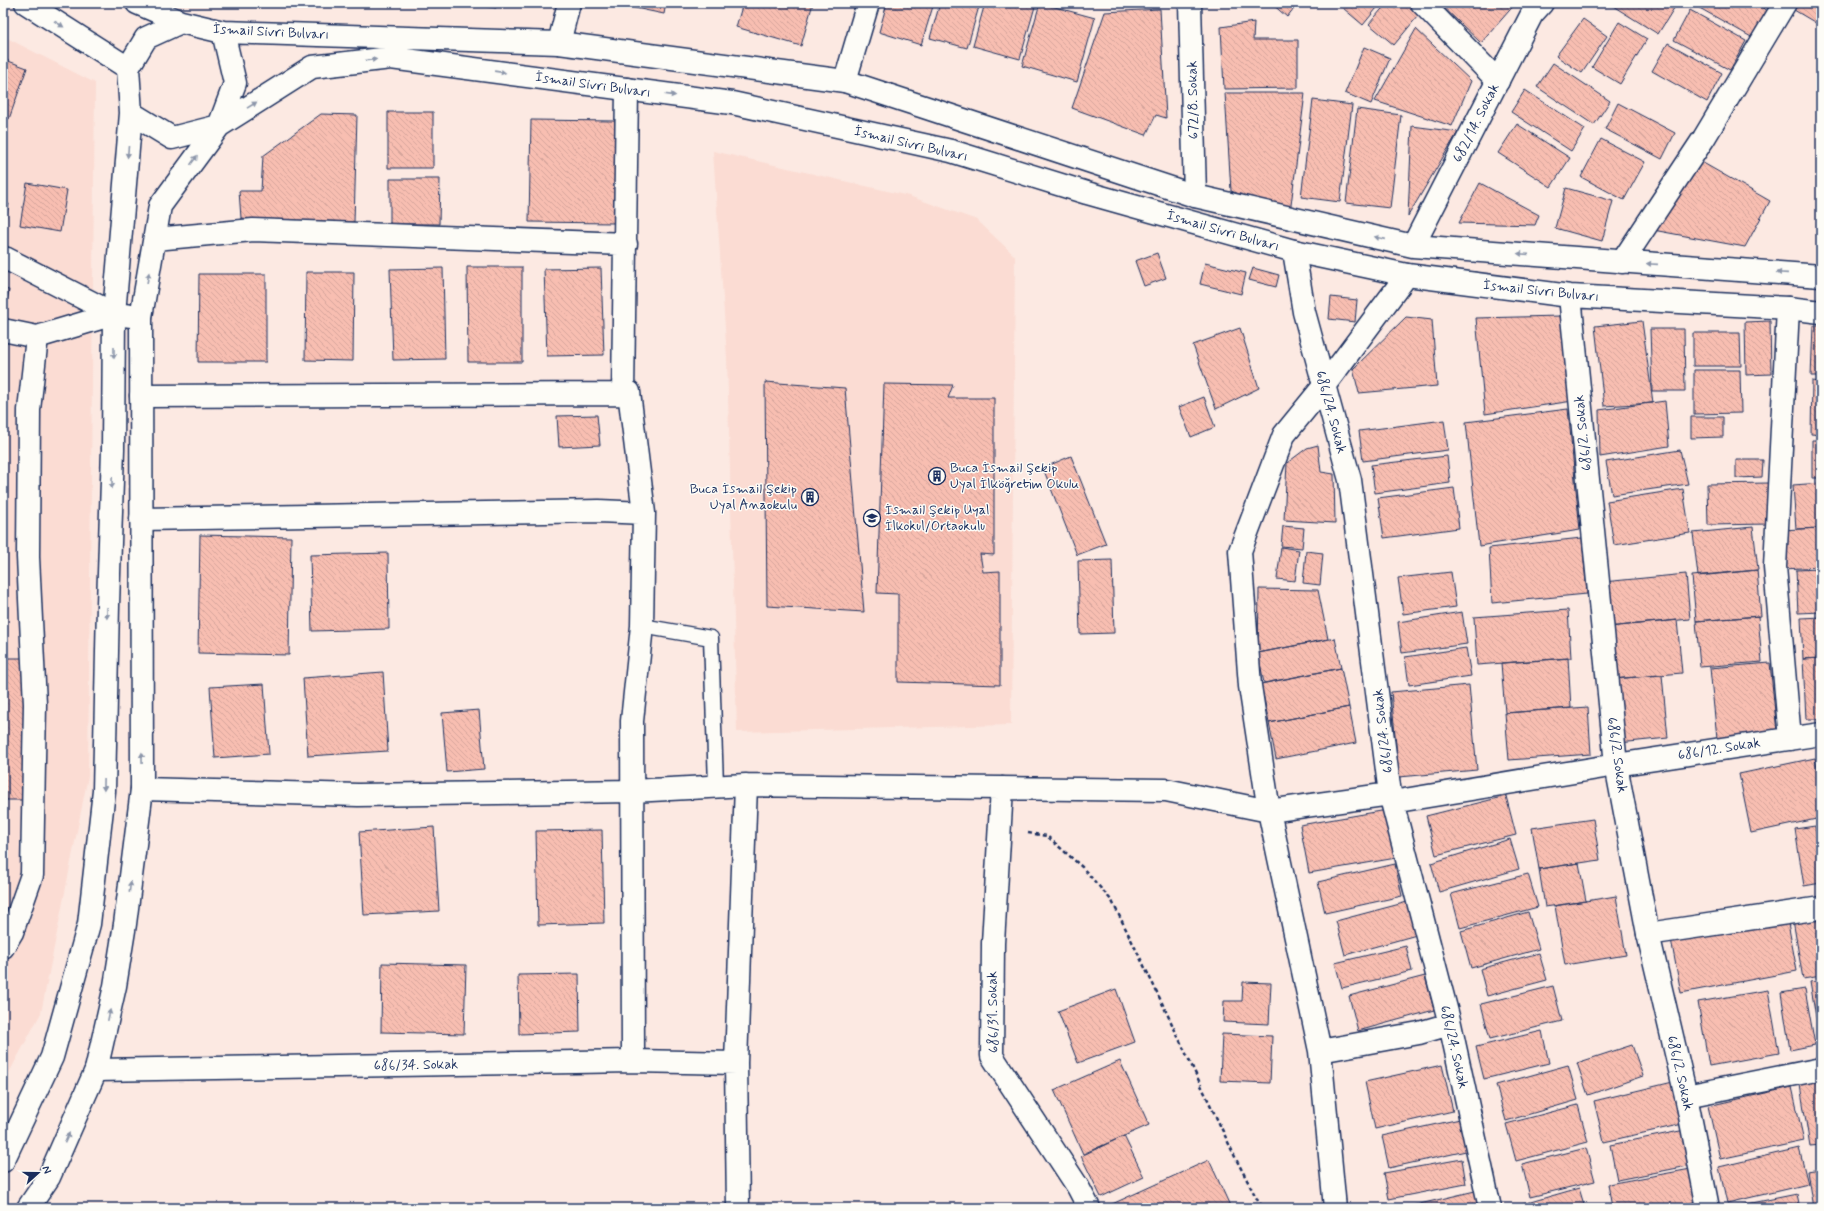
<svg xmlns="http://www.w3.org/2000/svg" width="1824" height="1211" font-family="Mynerve,sans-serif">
  <defs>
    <pattern id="building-back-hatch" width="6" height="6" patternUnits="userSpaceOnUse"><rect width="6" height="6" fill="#f8beb1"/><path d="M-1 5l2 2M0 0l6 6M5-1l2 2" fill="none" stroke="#d4a49b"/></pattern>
  </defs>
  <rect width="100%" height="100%" fill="#fce9e2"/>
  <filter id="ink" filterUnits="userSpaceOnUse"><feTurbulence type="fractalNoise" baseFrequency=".025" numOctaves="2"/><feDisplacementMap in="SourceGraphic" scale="8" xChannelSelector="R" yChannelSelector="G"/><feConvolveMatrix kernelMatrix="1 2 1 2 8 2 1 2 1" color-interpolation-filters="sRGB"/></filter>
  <g filter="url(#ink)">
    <!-- built -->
    <path fill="#fbdcd3" d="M3 36 95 83 88 776 41 1013 3 1084Z
      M713 151 909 196 977 220 1015 256 1011 725 737 732 727 358Z"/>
    <!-- building -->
    <path fill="url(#building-back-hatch)" stroke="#1b2f5e" d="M463 3H496V8Z
      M611 3H666L664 14Z
      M743 3H813L801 46 736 27Z
      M887 3H934L921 45 879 32Z
      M940 3H980L967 48 930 38Z
      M985 3H1036L1020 59 973 46Z
      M1040 3 1095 18 1077 82 1022 66Z
      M1271 3H1298L1287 17Z
      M1337 3H1381L1363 25Z
      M1387 3H1412L1422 11 1394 45 1369 24Z
      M1439 3H1516L1481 43Z
      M1608 3H1672L1676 5 1658 34Z
      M1698 3H1754L1768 11 1753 38 1696 6Z
      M1798 3H1821V26L1794 10Z
      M1160 9 1166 118 1156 115 1146 135 1072 108 1105 12Z
      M1690 10 1746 41 1730 70 1674 40Z
      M1583 19 1607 36 1582 73 1556 56Z
      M1254 22 1253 40H1298V88L1224 89 1221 27Z
      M1619 22 1647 39 1620 84 1592 67Z
      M1416 29 1471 81 1452 126 1375 101Z
      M1668 43 1722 73 1707 102 1652 71Z
      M1364 47 1390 58 1371 104 1345 93Z
      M3 59 27 68 9 119 3 117Z
      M1553 63 1610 101 1594 125 1537 87Z
      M1525 90 1585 129 1571 151 1511 112Z
      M1225 93H1305L1290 213 1231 191Z
      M1313 100 1352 105 1340 202 1301 197Z
      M1618 103 1675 133 1662 159 1605 129Z
      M1357 109 1401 115 1390 208 1346 203Z
      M388 112H433V168H388Z
      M321 114 357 115 354 222 289 220V225L268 220 241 218 239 191H261L263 156Z
      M531 120 615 121 614 223 529 222Z
      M1517 124 1570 158 1551 187 1498 153Z
      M1412 126 1458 132 1408 216Z
      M1601 139 1645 162 1624 200 1581 177Z
      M1698 160 1770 201 1745 247 1653 230Z
      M390 179H440L439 224H390Z
      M27 183 67 190 60 232 20 225Z
      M1480 183 1539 215 1535 225 1459 223Z
      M1566 188 1613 201 1602 241 1555 228Z
      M3 202 9 204 3 230Z
      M1157 253 1166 278 1144 286 1135 261Z
      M1205 263 1246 273 1241 294 1200 284Z
      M467 267H522V362H468Z
      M443 268 445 359 393 360 390 269Z
      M601 268 604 355 547 356 544 269Z
      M1253 268 1279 275 1276 287 1249 280Z
      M306 272H354L353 361 305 360Z
      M199 274H266V362H198Z
      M3 289 9 290 4 318H3Z
      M1331 297 1357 300 1355 322 1329 319Z
      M1561 316 1573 401 1485 414 1476 318Z
      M1406 317 1432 320 1437 386 1359 393 1353 369Z
      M1642 321 1653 403 1604 406 1595 326Z
      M1770 321 1771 374 1746 375 1745 322Z
      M1813 326H1821V376H1811Z
      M1240 328 1259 388 1216 409 1193 345Z
      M1650 329H1684L1685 391H1652Z
      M1693 333H1740L1741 366H1693Z
      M1694 370H1740L1741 413 1694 414Z
      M1812 381 1821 382V435L1811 434Z
      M765 382 845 388 864 612 767 606Z
      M884 384 953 385 948 398H994V555L980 554 983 572 1000 571V685L898 682V594L877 593Z
      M1204 397 1215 427 1191 437 1179 407Z
      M1665 401 1669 446 1600 457 1599 410Z
      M1568 409 1580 530 1479 546 1466 422Z
      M597 415 600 445 559 447 557 416Z
      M1691 417H1723V437L1691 438Z
      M1444 420 1448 450 1363 461 1359 431Z
      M1812 440H1821V478H1812Z
      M1318 445 1321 472 1334 474 1335 523 1284 520 1287 463 1307 448Z
      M1680 450 1688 484 1612 495 1606 462Z
      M1071 456 1106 544 1077 555 1043 468Z
      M1447 456 1450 483 1375 493 1371 465Z
      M1736 460H1763L1762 477 1736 478Z
      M1769 483 1770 524 1708 525 1707 484Z
      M1821 483V528L1796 529 1793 485Z
      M1454 488 1459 528 1384 538 1378 498Z
      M1683 489 1690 533 1614 545 1607 501Z
      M1283 526 1304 528 1302 548 1281 546Z
      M1753 527 1758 570 1698 576 1693 533Z
      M1821 528V567L1783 569 1781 530Z
      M200 535 291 537 289 655 198 653Z
      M1582 538 1587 594 1492 603 1489 548Z
      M1281 547 1299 550 1295 581 1277 579Z
      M1306 551 1323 553 1320 585 1303 583Z
      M388 553 389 629 312 631 310 555Z
      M1112 560 1114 633 1080 634 1078 561Z
      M1821 569V612L1798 613 1796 570Z
      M1757 570 1761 616 1696 621 1692 576Z
      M1451 572 1456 607 1403 614 1398 578Z
      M1686 574 1690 619 1608 627 1603 582Z
      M1259 589 1318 590 1328 639 1258 653Z
      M1568 610 1571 658 1477 665 1474 617Z
      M1462 612 1467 644 1402 653 1398 622Z
      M1758 616 1762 662 1700 667 1696 621Z
      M1821 617V658L1803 659 1801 618Z
      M1677 620 1682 673 1613 679 1608 627Z
      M1335 638 1341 668 1264 683 1258 653Z
      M1466 648 1471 676 1409 685 1405 657Z
      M3 658H26V800H3Z
      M1568 658 1571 708 1505 713 1501 663Z
      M1821 658V719H1806L1803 659Z
      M1770 663 1777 732 1717 738 1710 668Z
      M1341 668 1349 707 1269 723 1261 684Z
      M383 672 388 751 308 756 303 678Z
      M1662 675 1668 738 1619 743 1613 679Z
      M264 684 269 754 215 758 210 687Z
      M1469 685 1477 770 1399 777 1391 692Z
      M1349 707 1356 743 1276 759 1269 723Z
      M1588 707 1591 754 1509 760 1505 713Z
      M479 710 484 769 447 772 442 713Z
      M1815 758 1821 790V818L1751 833 1739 774Z
      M1506 796 1516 835 1436 855 1426 816Z
      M1387 810 1396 858 1309 873 1300 825Z
      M1593 819 1600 860 1539 869 1532 828Z
      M1815 826 1821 865V883L1804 886 1795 829Z
      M434 827 439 911 364 915 359 832Z
      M1818 827H1821V849Z
      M602 830 604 923 538 925 536 831Z
      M1510 839 1519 869 1439 892 1431 863Z
      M1579 863 1586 901 1545 907 1539 869Z
      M1395 864 1402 896 1325 913 1318 882Z
      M1528 874 1538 907 1460 928 1451 894Z
      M1616 896 1626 955 1565 965 1555 906Z
      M1411 901 1420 934 1345 955 1336 921Z
      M1528 912 1539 949 1471 968 1461 931Z
      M1821 916V976L1803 979 1793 920Z
      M1787 918 1797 971 1681 993 1671 939Z
      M1406 946 1412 971 1342 988 1335 963Z
      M1539 953 1547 980 1487 996 1480 969Z
      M382 963 466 965 464 1034 381 1032Z
      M579 974 580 1032 519 1034 518 975Z
      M1425 976 1434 1010 1358 1031 1349 996Z
      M1821 980V1046L1810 982Z
      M1243 982 1271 983 1269 1024 1223 1022 1224 1001H1242Z
      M1553 986 1562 1021 1490 1039 1481 1004Z
      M1116 989 1135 1042 1078 1063 1058 1011Z
      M1805 989 1815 1045 1790 1050 1781 993Z
      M1768 990 1779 1053 1709 1066 1698 1002Z
      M1542 1031 1549 1063 1484 1079 1476 1047Z
      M1222 1034 1272 1036 1270 1083 1220 1081Z
      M1632 1045 1643 1076 1588 1095 1577 1063Z
      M1120 1061 1149 1125 1083 1154 1054 1090Z
      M1442 1065 1453 1111 1375 1129 1365 1082Z
      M1568 1065 1578 1100 1506 1121 1496 1085Z
      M1821 1075V1145L1810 1146 1799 1079Z
      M1677 1081 1687 1123 1604 1142 1594 1101Z
      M1792 1087 1804 1141 1720 1159 1708 1106Z
      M1578 1105 1588 1142 1516 1161 1506 1124Z
      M1460 1119 1466 1151 1389 1168 1382 1136Z
      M1685 1130 1693 1165 1617 1180 1610 1145Z
      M1124 1136 1144 1177 1101 1197 1081 1156Z
      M1586 1148 1595 1181 1530 1197 1522 1164Z
      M1799 1148 1808 1184 1727 1203 1719 1167Z
      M1462 1159 1466 1184 1389 1199 1384 1173Z
      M1209 1160 1231 1208H1111L1110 1205Z
      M1691 1169 1697 1202 1663 1208H1612L1608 1184Z
      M1821 1169V1208H1813L1807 1171Z
      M1579 1188 1585 1208H1521L1520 1205Z
      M1475 1191 1479 1208 1407 1207Z
      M1797 1194 1800 1208H1727Z"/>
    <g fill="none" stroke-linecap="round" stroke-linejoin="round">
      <!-- lane casing -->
      <g stroke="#1b2f5e" stroke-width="17">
        <path id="lane" d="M642 626 711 638 716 785"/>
      </g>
      <!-- street casing -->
      <g stroke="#1b2f5e" stroke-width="25">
        <path id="street" d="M1190 3 1195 196
          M1422 3 1498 81
          M559 43 569 3
          M845 81 868 3
          M155 239 253 230 626 244
          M1294 251 1304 312 1350 480 1390 794 1450 1024 1490 1208
          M3 258 7 259 114 314 141 317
          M1622 262 1704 138 1785 3
          M1788 308 1775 567 1790 739
          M3 330 37 337 114 314
          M623 394 627 89
          M141 396 623 394 629 392 644 513
          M141 519 599 511 644 513 642 626 632 721 633 1061
          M1002 788 993 943 992 1056 1078 1187 1089 1208
          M142 789 358 795 632 791 746 785 1166 790 1269 811 1390 794
          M1392 802 1616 765 1821 734
          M1648 934 1821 908
          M3 947 12 932 32 875 35 704 28 557 29 410 37 337
          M1320 1051 1419 1033 1450 1024
          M96 1070 633 1061 736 1063
          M1686 1096 1821 1069
          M738 1208 736 1063 746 785
          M1335 1208 1320 1051 1269 811 1250 686 1240 551 1284 435 1324 386 1407 275"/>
      </g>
      <!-- secondary casing -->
      <g stroke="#1b2f5e" stroke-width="25">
        <path id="secondary" d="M26 3 128 68
          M137 3 181 22 223 32 559 43 845 81 1195 196 1413 246 1821 276
          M181 22 146 38 128 68 131 113 172 138 219 126 235 83 223 32
          M1413 246 1532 14 1542 3
          M1570 296 1616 765 1648 934 1686 1096 1708 1208
          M3 1161 52 1057 89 924 104 791 108 605 113 449 114 314 131 113
          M28 1208 49 1177 96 1070 115 986 125 924 142 789 141 317 160 206 219 126 312 67 391 58 732 103 951 151 1087 193 1294 251 1407 275 1570 296 1788 308 1821 312"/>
      </g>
      <!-- path -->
      <path stroke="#1b2f5e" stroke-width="2.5" stroke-dasharray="4 3" stroke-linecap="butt" d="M1028 833 1047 836 1082 867 1112 901 1153 984 1236 1159 1258 1201 1264 1208"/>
      <!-- lane -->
      <use href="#lane" stroke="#fdfcf7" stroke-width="14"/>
      <!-- street -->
      <use href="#street" stroke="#fdfcf7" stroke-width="22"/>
      <!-- secondary -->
      <use href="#secondary" stroke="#fdfcf7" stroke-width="22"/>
    </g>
    <!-- one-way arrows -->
    <defs><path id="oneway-solid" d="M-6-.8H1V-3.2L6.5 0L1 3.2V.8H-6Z"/></defs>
    <g fill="#8c96aa">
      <use href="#oneway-solid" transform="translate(59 24) rotate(32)"/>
      <use href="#oneway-solid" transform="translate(371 60) rotate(-6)"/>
      <use href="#oneway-solid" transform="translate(500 72) rotate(8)"/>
      <use href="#oneway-solid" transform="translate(670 95) rotate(7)"/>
      <use href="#oneway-solid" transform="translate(252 105) rotate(-32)"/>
      <use href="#oneway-solid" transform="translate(128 152) rotate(95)"/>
      <use href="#oneway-solid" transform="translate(194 160) rotate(-54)"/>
      <use href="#oneway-solid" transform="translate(1380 238) rotate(-167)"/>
      <use href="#oneway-solid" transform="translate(1523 254) rotate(-176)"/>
      <use href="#oneway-solid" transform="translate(1652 264) rotate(-176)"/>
      <use href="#oneway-solid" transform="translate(1782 273) rotate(-176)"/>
      <use href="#oneway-solid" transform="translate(148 278) rotate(-80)"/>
      <use href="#oneway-solid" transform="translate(114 353) rotate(90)"/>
      <use href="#oneway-solid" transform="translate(112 483) rotate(92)"/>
      <use href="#oneway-solid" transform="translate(107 613) rotate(91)"/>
      <use href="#oneway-solid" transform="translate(142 758) rotate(-91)"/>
      <use href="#oneway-solid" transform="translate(104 785) rotate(91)"/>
      <use href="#oneway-solid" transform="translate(130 887) rotate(-83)"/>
      <use href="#oneway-solid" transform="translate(109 1015) rotate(-78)"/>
      <use href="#oneway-solid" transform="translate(67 1138) rotate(-65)"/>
    </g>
  </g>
  <!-- icons -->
  <defs>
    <g id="building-ring" transform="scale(0.9)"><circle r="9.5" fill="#fdfcf7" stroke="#1b2f5e" stroke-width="1.5"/><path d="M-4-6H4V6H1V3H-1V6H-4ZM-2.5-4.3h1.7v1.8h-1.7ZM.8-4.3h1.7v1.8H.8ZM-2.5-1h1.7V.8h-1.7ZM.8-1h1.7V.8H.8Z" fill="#1b2f5e"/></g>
    <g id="school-ring" transform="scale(0.9)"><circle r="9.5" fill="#fdfcf7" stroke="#1b2f5e" stroke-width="1.5"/><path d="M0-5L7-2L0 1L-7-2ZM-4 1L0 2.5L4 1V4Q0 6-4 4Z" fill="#1b2f5e"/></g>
  </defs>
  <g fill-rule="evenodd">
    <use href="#building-ring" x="937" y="476"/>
    <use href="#building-ring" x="810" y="497"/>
    <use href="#school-ring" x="872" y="518"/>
  </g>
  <g text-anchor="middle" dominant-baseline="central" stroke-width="3" stroke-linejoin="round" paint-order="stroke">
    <!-- street labels -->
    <g font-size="14" fill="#1b2f5e" stroke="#fdfcf7">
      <text transform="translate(271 32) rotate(3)">İsmail Sivri Bulvarı</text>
      <text transform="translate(593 85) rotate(8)">İsmail Sivri Bulvarı</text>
      <text transform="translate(1193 100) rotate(-91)">672/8. Sokak</text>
      <text transform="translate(1476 123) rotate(-63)">682/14. Sokak</text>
      <text transform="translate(911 144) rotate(13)">İsmail Sivri Bulvarı</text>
      <text transform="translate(1223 231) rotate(16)">İsmail Sivri Bulvarı</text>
      <text transform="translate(1541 291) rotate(6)">İsmail Sivri Bulvarı</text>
      <text transform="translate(1331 412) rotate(75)">686/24. Sokak</text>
      <text transform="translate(1583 433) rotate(-96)">686/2. Sokak</text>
      <text transform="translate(1383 731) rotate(-97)">686/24. Sokak</text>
      <text transform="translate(1719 749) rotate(-9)">686/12. Sokak</text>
      <text transform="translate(1617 755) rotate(82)">686/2. Sokak</text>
      <text transform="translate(993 1012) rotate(-91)">686/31. Sokak</text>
      <text transform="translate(1454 1047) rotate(77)">686/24. Sokak</text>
      <text transform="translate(416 1065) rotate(-1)">686/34. Sokak</text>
      <text transform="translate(1680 1073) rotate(77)">686/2. Sokak</text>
    </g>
    <!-- poi labels -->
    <g font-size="14" fill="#1b2f5e" stroke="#fdfcf7" text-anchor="start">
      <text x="950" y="468">Buca İsmail Şekip<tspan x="950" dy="16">Uyal İlköğretim Okulu</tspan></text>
      <text x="797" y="489" text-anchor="end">Buca İsmail Şekip<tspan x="797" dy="16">Uyal Anaokulu</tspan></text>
      <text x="885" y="510">İsmail Şekip Uyal<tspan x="885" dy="16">İlkokul/Ortaokulu</tspan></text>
    </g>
  </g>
  <!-- margin -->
  <rect width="1824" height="1211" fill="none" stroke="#fdfcf7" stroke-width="16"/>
  <rect x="8" y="8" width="1808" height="1195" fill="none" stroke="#1b2f5e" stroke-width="1.5" filter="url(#ink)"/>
  <!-- north arrow -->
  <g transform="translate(38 1173) rotate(69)" stroke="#fdfcf7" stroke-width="3" paint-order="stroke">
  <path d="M0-3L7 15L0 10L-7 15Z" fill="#1b2f5e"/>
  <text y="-6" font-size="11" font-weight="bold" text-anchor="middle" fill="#1b2f5e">N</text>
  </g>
</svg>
